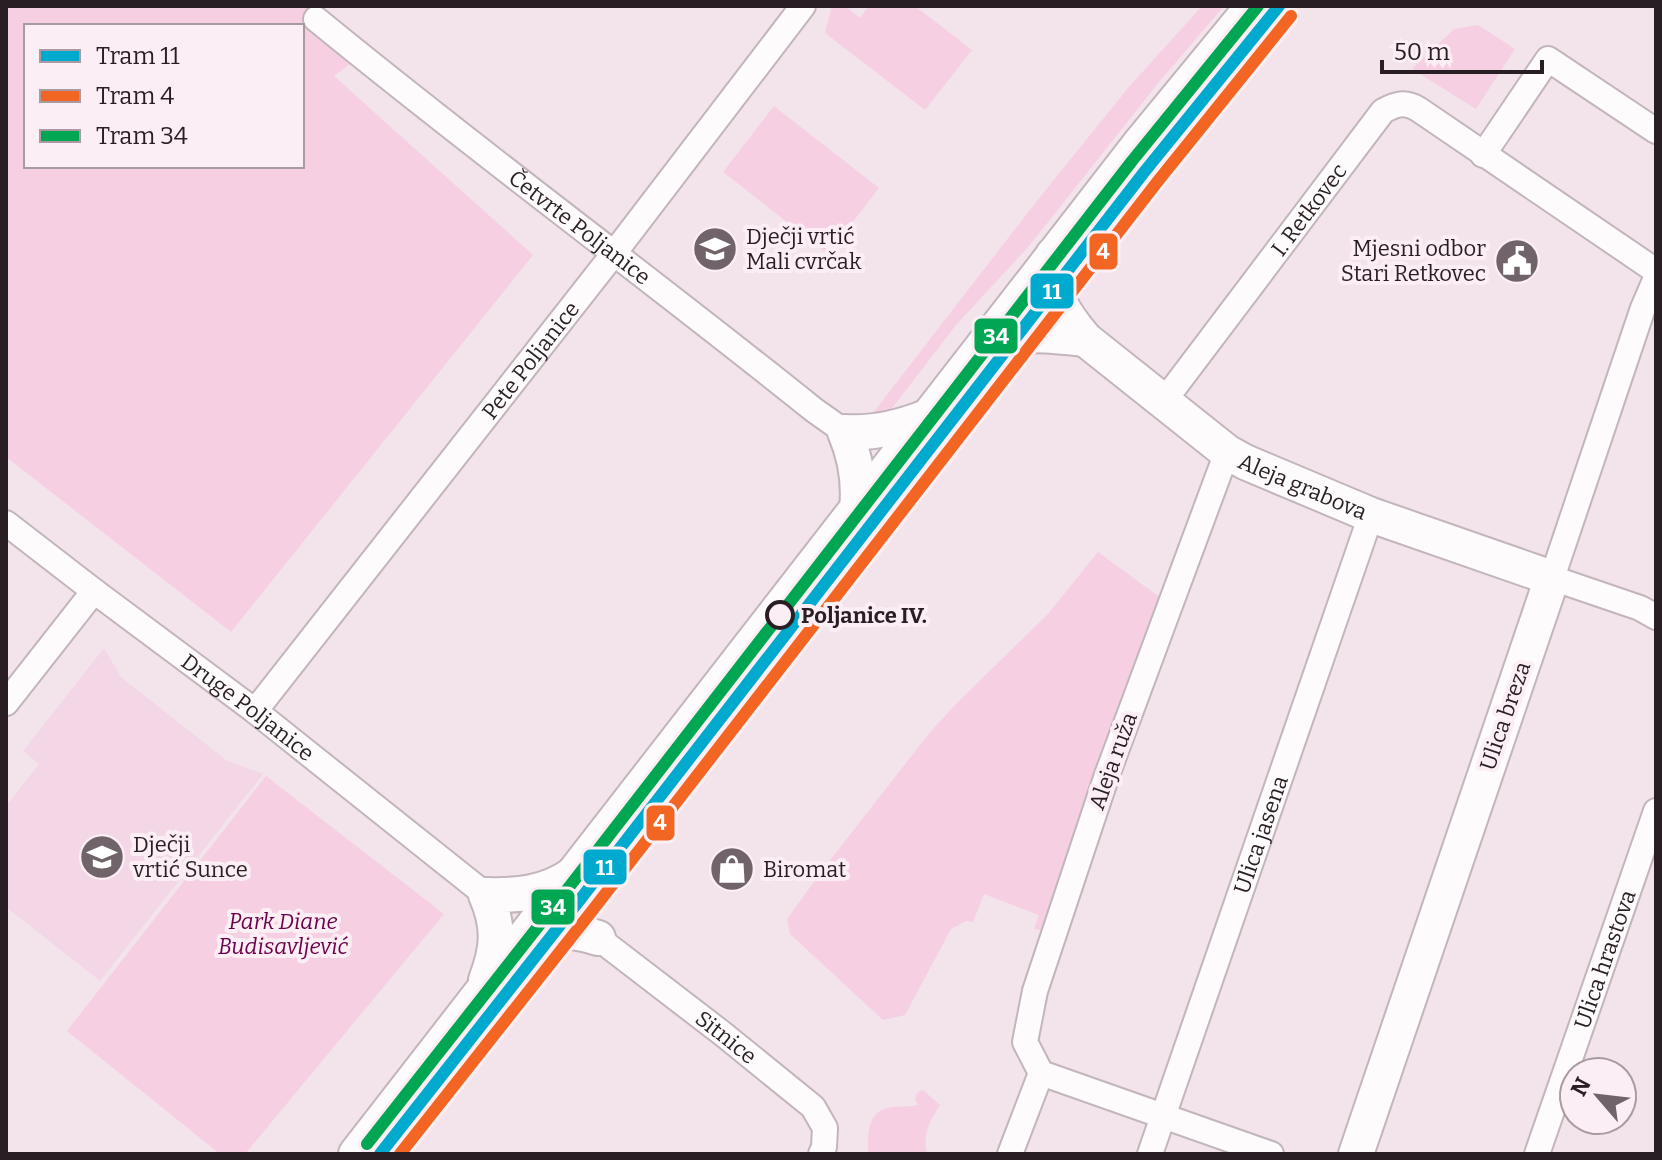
<svg xmlns="http://www.w3.org/2000/svg" width="1662" height="1160" font-family="Bitter,serif">
  <rect width="100%" height="100%" fill="#f3e3eb"/>
  <!-- built -->
  <path fill="#f4d7e6" d="M104 648 121 677 226 760 263 774 100 981 6 907V806L39 764 23 751Z"/>
  <!-- green -->
  <path fill="#f6cfe3" fill-rule="evenodd" d="M6 6H315L303 20 354 61 334 76 533 255 231 632 6 457ZM26 26H302V166H26Z
    M832 6H845L860 18 868 7 867 6H915L972 50 925 110 825 33Z
    M1202 6H1224L1159 82 1029 246 956 325 893 407 878 419 866 422 1036 202 1128 88Z
    M1478 25 1515 49 1476 109 1412 69 1454 29Z
    M774 106 879 188 828 254 723 172Z
    M1098 552 1161 598 1051 926 1042 930 1034 929 1039 915 984 894 973 922 966 921 951 929 905 1015 883 1020 790 934 787 919 824 868 931 731 957 703 1047 615Z
    M266 776 444 914 245 1154H220L67 1031Z
    M923 1090 940 1105C930 1120 922 1136 927 1154H868C868 1134 866 1111 892 1107 901 1106 910 1107 918 1105L915 1099C916 1094 918 1091 923 1090Z"/>
  <g fill="none" stroke-linecap="round" stroke-linejoin="round">
    <!-- street casing -->
    <g stroke="#c2b5bc" stroke-width="28">
      <g id="street">
        <path id="s1" d="M316 19C479 153 650 278 814 410L845 432"/>
        <path d="M1483 155 1548 59 1656 131"/>
        <path d="M1656 278 1643 308 1552 578 1640 608 1656 617"/>
        <path id="s2" d="M1164 401 1383 111C1396 104 1405 101 1418 109L1656 271"/>
        <path d="M1227 452 1107 775 1035 991 1025 1042 1041 1073 1271 1154"/>
        <path id="s3" d="M6 523 94 591 255 711 486 895"/>
        <path d="M6 703 94 591"/>
        <path id="s4" d="M255 711 615 252 803 6"/>
        <path id="s5" d="M598 938 723 1034 813 1107 825 1128 824 1147 821 1154"/>
        <path d="M1010 1154 1041 1073"/>
        <path id="s6" d="M1150 1154 1371 515"/>
        <path id="s7" d="M1537 1154 1656 811"/>
      </g>
    </g>
    <!-- secondary casing -->
    <g stroke="#c2b5bc" stroke-width="38">
      <g id="secondary">
        <path id="s8" d="M1053 255C1047 289 1063 313 1085 339L1227 452 1245 462 1371 515 1552 578 1356 1154"/>
        <path d="M984 345C1016 331 1050 335 1085 339"/>
        <path d="M857 510C860 482 856 458 845 432 875 434 902 427 929 416"/>
        <path d="M523 939C547 927 572 930 598 938"/>
        <path d="M486 980C498 949 500 927 486 895 518 896 546 893 572 875"/>
        <path d="M356 1154 1142 141 1253 6"/>
      </g>
    </g>
    <!-- street -->
    <use href="#street" stroke="#fdfbfc" stroke-width="24"/>
    <!-- secondary -->
    <use href="#secondary" stroke="#fdfbfc" stroke-width="34"/>
    <!-- tram-1 casing -->
    <g stroke="#fbeff5" stroke-width="18">
      <path id="tram-1" d="M380 1154 579 901 1145 171 1279 6"/>
    </g>
    <!-- tram-2 casing -->
    <g stroke="#fbeff5" stroke-width="18">
      <path id="tram-2" d="M400 1154 592 911 1158 181 1291 16"/>
    </g>
    <!-- tram-3 casing -->
    <g stroke="#fbeff5" stroke-width="18">
      <path id="tram-3" d="M367 1144 566 891 1132 161 1258 6"/>
    </g>
    <!-- tram-1 -->
    <use href="#tram-1" stroke="#00a9ce" stroke-width="12"/>
    <!-- tram-2 -->
    <use href="#tram-2" stroke="#f26522" stroke-width="12"/>
    <!-- tram-3 -->
    <use href="#tram-3" stroke="#00a651" stroke-width="12"/>
  </g>
  <!-- icons -->
  <defs>
    <g id="school-disc" transform="scale(2.3)"><circle r="9.5" fill="#70636a" stroke="#fbeff5"/><path d="M0-5L7-2L0 1L-7-2ZM-4 1L0 2.5L4 1V4Q0 6-4 4Z" fill="#fff"/></g>
    <g id="civic-disc" transform="scale(2.3)"><circle r="9.5" fill="#70636a" stroke="#fbeff5"/><path d="M-.6-6.5H3V-4.5H.6V-3L4-1V1h2V6H-6V1h2V-1L-.6-3ZM-1.2 2.5V6h2.4V2.5Z" fill="#fff"/></g>
    <g id="shop-disc" transform="scale(2.3)"><circle r="9.5" fill="#70636a" stroke="#fbeff5"/><path d="M-5-2.5h2.3a2.7 3.5 0 0 1 5.4 0H5L5.5 6h-11ZM-1.5-2.5h3a1.5 2.3 0 0 0-3 0Z" fill="#fff"/></g>
  </defs>
  <g fill-rule="evenodd">
    <use href="#school-disc" x="715" y="249"/>
    <use href="#civic-disc" x="1517" y="261"/>
    <use href="#school-disc" x="102" y="857"/>
    <use href="#shop-disc" x="732" y="869"/>
  </g>
  <!-- markers -->
  <circle fill="#fbeff5" stroke="#291e24" stroke-width="4" cx="780" cy="615" r="13"/>
  <g text-anchor="middle" dominant-baseline="central" stroke-width="8" stroke-linejoin="round" paint-order="stroke">
    <!-- street labels -->
    <g font-size="22" fill="#291e24" stroke="#fbeff5">
      <text stroke="none"><textPath href="#s2" startOffset="240">I. Retkovec</textPath></text>
      <text stroke="none"><textPath href="#s1" startOffset="336">Četvrte Poljanice</textPath></text>
      <text stroke="none"><textPath href="#s4" startOffset="446">Pete Poljanice</textPath></text>
      <text stroke="none"><textPath href="#s8" startOffset="358">Aleja grabova</textPath></text>
      <text stroke="none"><textPath href="#s3" startOffset="304">Druge Poljanice</textPath></text>
      <text transform="translate(1505 716) rotate(-71)">Ulica breza</text>
      <text transform="translate(1113 761) rotate(-70)">Aleja ruža</text>
      <text stroke="none"><textPath href="#s6" startOffset="338">Ulica jasena</textPath></text>
      <text stroke="none"><textPath href="#s7" startOffset="206">Ulica hrastova</textPath></text>
      <text stroke="none"><textPath href="#s5" startOffset="162">Sitnice</textPath></text>
    </g>
    <!-- poi labels -->
    <g font-size="22" fill="#291e24" stroke="#fbeff5" text-anchor="start">
      <text x="746" y="236">Dječji vrtić<tspan x="746" dy="25">Mali cvrčak</tspan></text>
      <text x="1486" y="248" text-anchor="end">Mjesni odbor<tspan x="1486" dy="25">Stari Retkovec</tspan></text>
      <text x="133" y="844">Dječji<tspan x="133" dy="25">vrtić Sunce</tspan></text>
      <text x="763" y="869">Biromat</text>
    </g>
    <!-- stop labels -->
    <g font-size="22" font-weight="bold" fill="#291e24" stroke="#fbeff5" text-anchor="start">
      <text x="801" y="615">Poljanice IV.</text>
    </g>
    <!-- park labels -->
    <g font-size="22" font-style="italic" fill="#6d004a" stroke="#fbeff5">
      <text x="283" y="921">Park Diane<tspan x="283" dy="25">Budisavljević</tspan></text>
    </g>
  </g>
  <g stroke="#fbeff5" stroke-width="3">
    <rect x="1088" y="232" width="31" height="39" rx="8" fill="#f26522"/>
    <rect x="1029" y="272" width="46" height="38" rx="8" fill="#00a9ce"/>
    <rect x="973" y="317" width="46" height="38" rx="8" fill="#00a651"/>
    <rect x="645" y="804" width="31" height="38" rx="8" fill="#f26522"/>
    <rect x="582" y="848" width="46" height="38" rx="8" fill="#00a9ce"/>
    <rect x="530" y="888" width="46" height="38" rx="8" fill="#00a651"/>
  </g>
  <g font-size="22" text-anchor="middle" font-weight="bold" fill="#fff">
    <text x="1103" y="259">4</text>
    <text x="1052" y="299">11</text>
    <text x="996" y="344">34</text>
    <text x="660" y="830">4</text>
    <text x="605" y="875">11</text>
    <text x="553" y="915">34</text>
  </g>
  <!-- border -->
  <rect width="1662" height="1160" fill="none" stroke="#291e24" stroke-width="16"/>
  <!-- legend -->
  <rect x="24" y="24" width="280" height="144" fill="#fbeff5" stroke="#a79ba1" stroke-width="2"/>
  <rect x="40" y="50" width="40" height="12" fill="#00a9ce" stroke="#a79ba1" stroke-width="2"/>
  <text x="96" y="64" font-size="24" fill="#291e24">Tram 11</text>
  <rect x="40" y="90" width="40" height="12" fill="#f26522" stroke="#a79ba1" stroke-width="2"/>
  <text x="96" y="104" font-size="24" fill="#291e24">Tram 4</text>
  <rect x="40" y="130" width="40" height="12" fill="#00a651" stroke="#a79ba1" stroke-width="2"/>
  <text x="96" y="144" font-size="24" fill="#291e24">Tram 34</text>
  <!-- north arrow -->
  <g transform="translate(1598 1096) rotate(298)"><circle r="38" fill="#fbeff5" stroke="#a79ba1" stroke-width="2"/>
  <path d="M0-6L14 30L0 20L-14 30Z" fill="#70636a"/>
  <text y="-12" font-size="22" font-weight="bold" text-anchor="middle" fill="#291e24">N</text>
  </g>
  <!-- scale -->
  <path d="M1382 60v12h160v-12" fill="none" stroke="#291e24" stroke-width="4"/>
  <text x="1394" y="60" font-size="24" fill="#291e24" stroke="#fbeff5" stroke-width="6" paint-order="stroke">50 m</text>
</svg>
